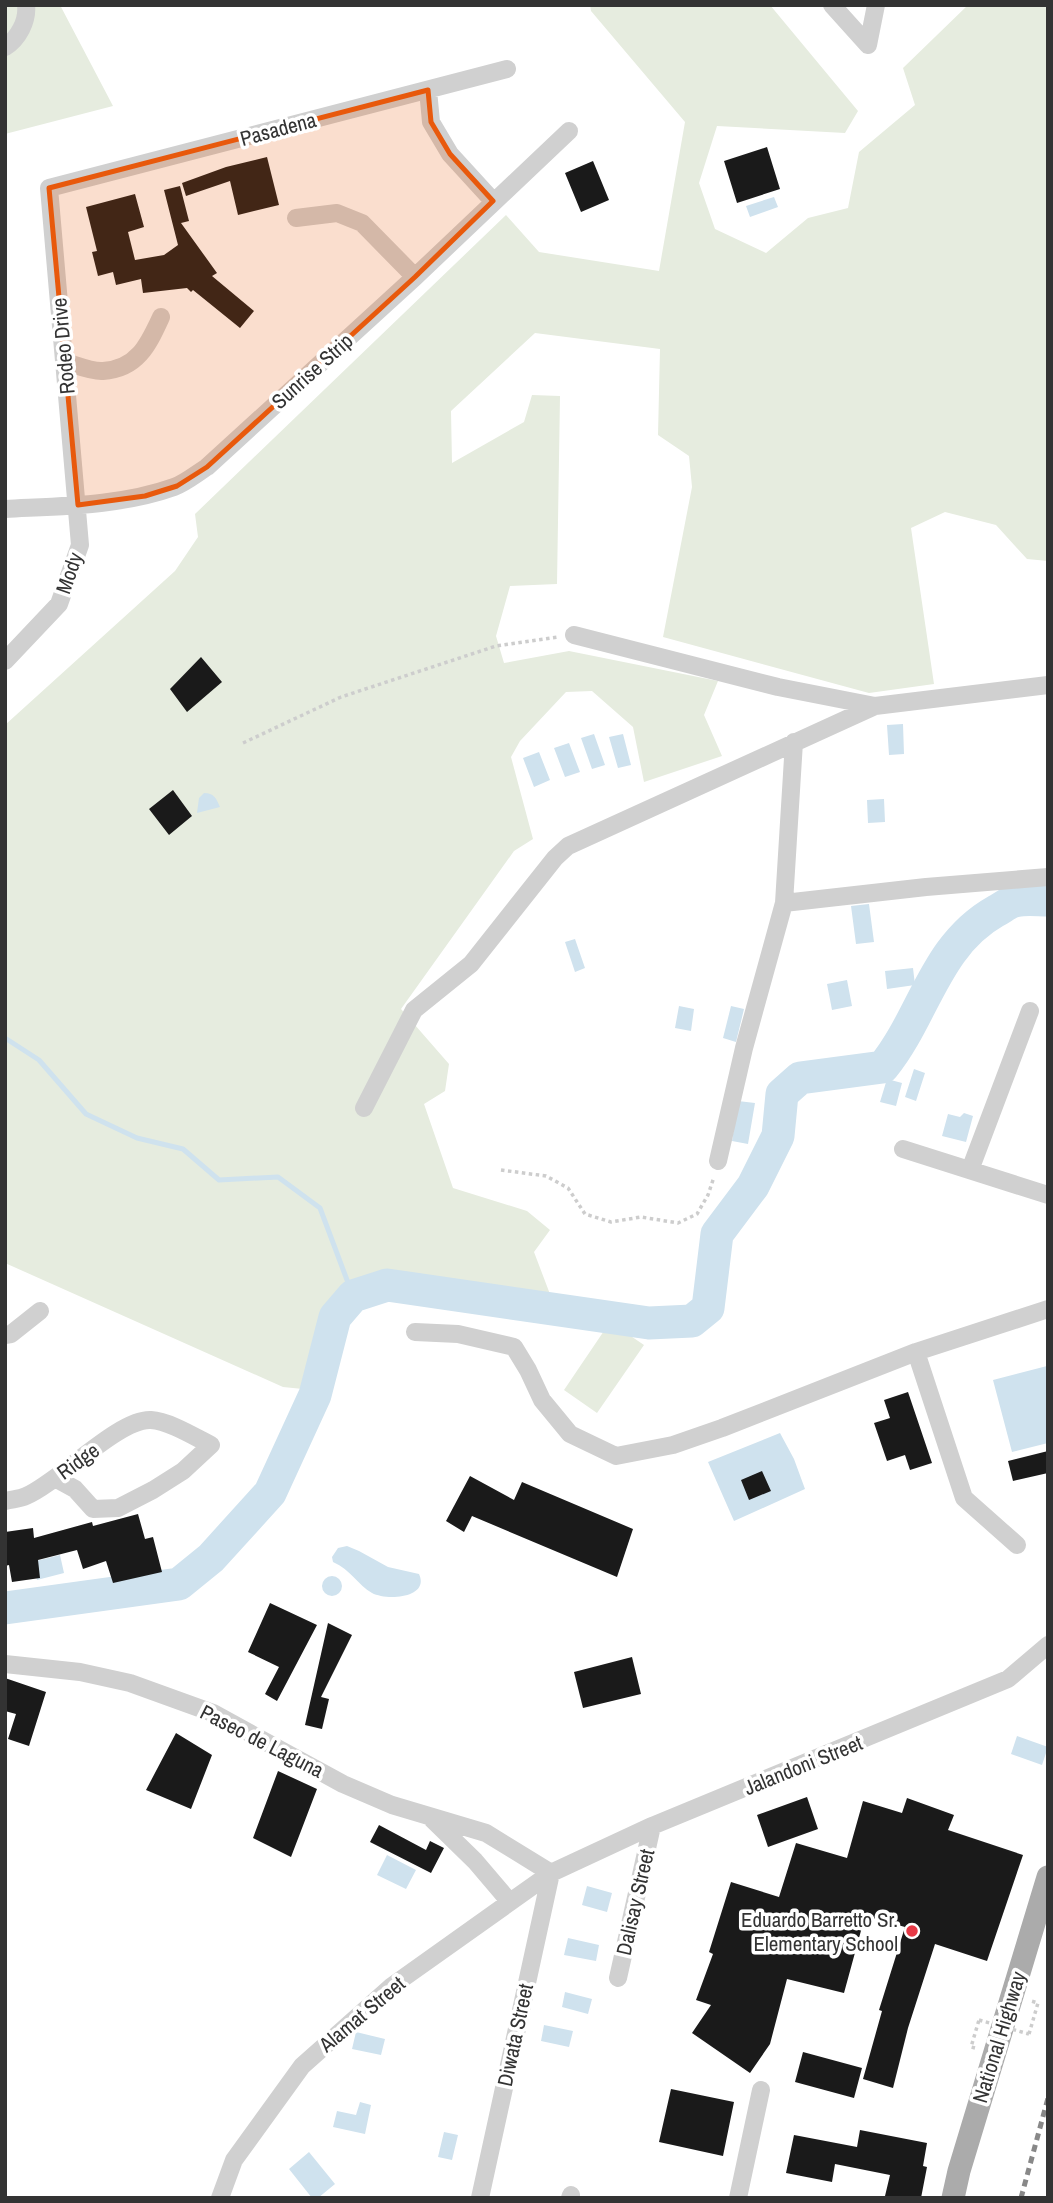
<svg xmlns="http://www.w3.org/2000/svg" width="1053" height="2203" font-family="'Archivo Narrow',sans-serif">
  <rect width="100%" height="100%" fill="#fff"/>
  <!-- green -->
  <path fill="#e6ecdf" d="M5 5H60L113 106 5 134Z
    M590 5H770L858 111 845 133 717 126 699 183 715 229 766 253 808 218 848 208 859 152 915 105 903 68 968 5H1048V561L1027 559 996 525 945 512 911 528 934 684 869 693 663 637 692 487 689 456 658 435 660 349 535 333 451 411 452 463 524 422 532 395 560 396 557 584 510 586 496 636 504 663 569 651 718 681 704 715 722 756 644 782 633 727 592 691 566 692 520 741 511 757 533 839 514 851 401 1009 449 1064 445 1091 424 1104 453 1188 527 1211 550 1230 534 1252 556 1310 387 1285 354 1296 334 1317 303 1389 283 1387 5 1263V725L175 571 198 537 195 514 506 215 539 252 659 271 685 122 591 11Z
    M610 1322 644 1345 597 1413 564 1390Z"/>
  <!-- water -->
  <path fill="#cfe2ee" d="M774 197 778 207 750 217 746 206Z
    M903 724 904 754 889 755 887 725Z
    M594 734 605 765 592 769 581 738Z
    M623 734 631 765 618 768 609 737Z
    M569 743 580 772 565 777 554 748Z
    M539 752 550 780 534 787 523 758Z
    M204 793C214 793 216 798 220 807L197 813 199 798Z
    M884 799 885 822 868 823 867 800Z
    M869 904 874 942 856 944 851 906Z
    M575 939 585 968 575 972 565 942Z
    M913 968 915 985 887 989 885 971Z
    M847 980 852 1006 832 1010 827 984Z
    M679 1006 694 1009 691 1031 675 1028Z
    M731 1006 744 1009 736 1042 723 1038Z
    M914 1069 925 1073 916 1101 905 1097Z
    M887 1079 902 1083 896 1106 880 1102Z
    M738 1101 755 1103 748 1144 732 1141Z
    M964 1113 973 1116 966 1142 942 1136 948 1114 960 1117Z
    M1047 1366 1048 1443 1012 1452 993 1380Z
    M780 1433 794 1459 805 1489 734 1521 708 1462Z
    M347 1546 359 1551 388 1567 419 1574C430 1598 387 1601 372 1593 358 1585 351 1570 333 1562L332 1557 338 1548Z
    M60 1555 64 1573 37 1580 32 1562Z
    M322 1586a10 10 0 1 1 20 0a10 10 0 1 1-20 0Z
    M1017 1736 1048 1747 1042 1765 1011 1754Z
    M387 1855 416 1870 406 1889 377 1875Z
    M587 1886 612 1893 607 1912 582 1905Z
    M568 1938 599 1945 596 1961 564 1955Z
    M565 1992 592 1999 588 2014 562 2007Z
    M544 2025 573 2031 569 2047 541 2041Z
    M356 2032 385 2039 381 2055 352 2049Z
    M360 2102 371 2105 365 2134 333 2127 337 2111 356 2115Z
    M444 2132 458 2135 452 2160 438 2157Z
    M309 2152 335 2184 318 2198H312L289 2169Z"/>
  <g fill="none" stroke-linecap="round" stroke-linejoin="round">
    <!-- stream -->
    <path stroke="#cfe2ee" stroke-width="5" d="M5 1038 39 1060 86 1114 137 1138 183 1149 219 1180 278 1177 320 1208 353 1296"/>
    <!-- river -->
    <path stroke="#cfe2ee" stroke-width="33" d="M5 1608 179 1584 211 1558 270 1493 315 1395 335 1317 353 1296 387 1285 649 1323 692 1321 708 1308 717 1234 753 1186 778 1136 782 1094 800 1078 883 1067C925 1015 934 946 996 911 1002 908 1009 902 1015 901 1025 898 1038 900 1048 900"/>
  </g>
  <!-- building -->
  <path fill="#1a1a1a" d="M767 147 780 189 737 203 724 161Z
    M267 157 279 205 238 215 230 181 186 196 182 183 226 167Z
    M593 161 609 200 581 212 565 173Z
    M180 186 189 221 181 223 217 273 212 276 254 311 240 328 193 290 191 292 187 288 143 293 141 279 116 285 113 272 98 276 92 252 97 251 86 207 135 194 144 227 128 232 135 260 164 255 178 245 164 190Z
    M201 657 222 682 187 712 170 689Z
    M173 790 192 816 169 835 149 809Z
    M908 1392 932 1463 910 1470 905 1455 887 1461 874 1423 890 1418 884 1400Z
    M1048 1451V1473L1013 1481 1008 1461Z
    M762 1471 771 1491 749 1500 741 1480Z
    M470 1476 514 1500 522 1482 633 1529 617 1577 472 1516 464 1532 446 1521Z
    M138 1514 145 1539 153 1537 162 1572 113 1583 106 1561 83 1569 77 1550 38 1560 40 1578 12 1582 9 1565 5 1566V1532L33 1528 34 1538 92 1522 93 1526Z
    M270 1603 317 1625 277 1701 265 1694 279 1667 248 1652Z
    M328 1623 352 1635 321 1697 329 1699 322 1729 305 1725Z
    M632 1657 641 1694 583 1708 574 1672Z
    M5 1678 46 1692 29 1746 8 1739 16 1714 5 1711Z
    M176 1733 212 1755 191 1809 146 1790Z
    M278 1771 317 1789 291 1857 253 1838Z
    M807 1797 818 1829 768 1847 757 1815Z
    M907 1798 954 1815 948 1830 1023 1855 987 1961 935 1944 908 2028 893 2088 863 2079 882 2011 879 2010 905 1927 865 1916 844 1993 787 1979 770 2044 750 2073 692 2033 711 2005 696 2000 713 1954 709 1952 731 1882 779 1897 796 1843 847 1858 863 1801 902 1813Z
    M379 1825 426 1850 430 1841 444 1848 431 1873 370 1842Z
    M803 2052 862 2068 854 2098 795 2082Z
    M671 2089 734 2102 723 2156 659 2142Z
    M860 2130 927 2143 923 2166 927 2167 921 2198 885 2196 890 2175 835 2164 832 2182 786 2173 794 2135 857 2147Z"/>
  <g fill="none" stroke-linecap="round" stroke-linejoin="round">
    <!-- path -->
    <path stroke="#cdcdcd" stroke-width="3.5" stroke-dasharray="3.5 3.5" stroke-linecap="butt" d="M243 743 341 697 496 646 558 637
      M501 1170 546 1176 568 1188 585 1214 611 1222 641 1217 678 1223 697 1214 708 1195 714 1177
      M1029 2034 1038 2003 1031 2001
      M975 2048 971 2047 979 2020"/>
    <!-- minor -->
    <path stroke="#d0d0d0" stroke-width="18" d="M832 5 868 45
      M868 45 876 5
      M5 47C18 39 28 21 26 5
      M428 90 431 122 450 154 493 201
      M296 218 337 213 362 223 415 277
      M65 362C76 365 92 372 103 371 138 369 149 343 161 317
      M5 509C61 506 121 506 174 487 185 483 196 474 207 467L415 277 569 131
      M574 635 778 687 875 706
      M5 661 59 604 80 545 49 188 507 69
      M784 903 926 887 1048 877
      M364 1108 414 1010 471 964 555 858 568 846 875 706 1048 685
      M903 1149 1048 1195
      M718 1161 744 1048 784 903 794 742
      M970 1170 1030 1011
      M415 1332 458 1334 514 1347 528 1370 542 1400 570 1434 616 1456 673 1445 722 1428 916 1352 1048 1309
      M5 1335 11 1334 40 1311
      M916 1352 964 1498 1017 1545
      M5 1501C12 1499 20 1499 26 1496 59 1482 119 1418 151 1420 169 1421 195 1437 211 1445L183 1471 153 1490 118 1508 93 1509 75 1489 55 1478
      M5 1664 80 1672 130 1683 213 1713 343 1784 392 1805 486 1833 551 1873
      M432 1819 475 1861 509 1901
      M618 1978 652 1826
      M220 2198 234 2160 302 2066 392 1986 551 1873 652 1826 1008 1679 1048 1645
      M480 2198 551 1873
      M570 2198 571 2195
      M738 2198 761 2090"/>
    <!-- major -->
    <path stroke="#ababab" stroke-width="23" d="M953 2198 959 2171 1048 1877"/>
    <!-- rail -->
    <path stroke="#888" stroke-width="5" stroke-dasharray="7 5" stroke-linecap="butt" d="M1021 2198 1048 2098"/>
    <!-- path-bridge -->
    <path stroke="#cdcdcd" stroke-width="3.5" stroke-dasharray="3.5 3.5" stroke-linecap="butt" d="M979 2020 1029 2034"/>
  </g>
  <!-- marked area -->
  <path fill="#e8590c" fill-opacity="0.2" stroke="#e8590c" stroke-width="5" stroke-linejoin="round" d="M428 90 431 122 450 154 493 201 415 277 207 467 177 486 145 496 78 505 49 188Z"/>
  <!-- markers -->
  <circle fill="#e63946" stroke="#fff" stroke-width="2.5" cx="912" cy="1931" r="7"/>
  <g text-anchor="middle" dominant-baseline="central" stroke-width="7" stroke-linejoin="round" paint-order="stroke">
    <!-- street labels -->
    <g font-size="21" fill="#333" stroke="#fff">
      <text transform="translate(278 129) rotate(-15)">Pasadena</text>
      <text transform="translate(63 346) rotate(-95)">Rodeo Drive</text>
      <text transform="translate(312 371) rotate(-42)">Sunrise Strip</text>
      <text transform="translate(69 573) rotate(-71)">Mody</text>
      <text transform="translate(78 1461) rotate(-36)">Ridge</text>
      <text transform="translate(262 1741) rotate(27)">Paseo de Laguna</text>
      <text transform="translate(803 1765) rotate(-22)">Jalandoni Street</text>
      <text transform="translate(635 1902) rotate(-77)">Dalisay Street</text>
      <text transform="translate(362 2014) rotate(-40)">Alamat Street</text>
      <text transform="translate(515 2035) rotate(-78)">Diwata Street</text>
      <text transform="translate(999 2037) rotate(-73)">National Highway</text>
    </g>
    <!-- poi labels -->
    <g font-size="21" fill="#333" stroke="#fff" text-anchor="end">
      <text x="898" y="1919">Eduardo Barretto Sr.<tspan x="898" dy="24">Elementary School</tspan></text>
    </g>
  </g>
  <!-- border -->
  <rect width="1053" height="2203" fill="none" stroke="#333333" stroke-width="14"/>
</svg>
